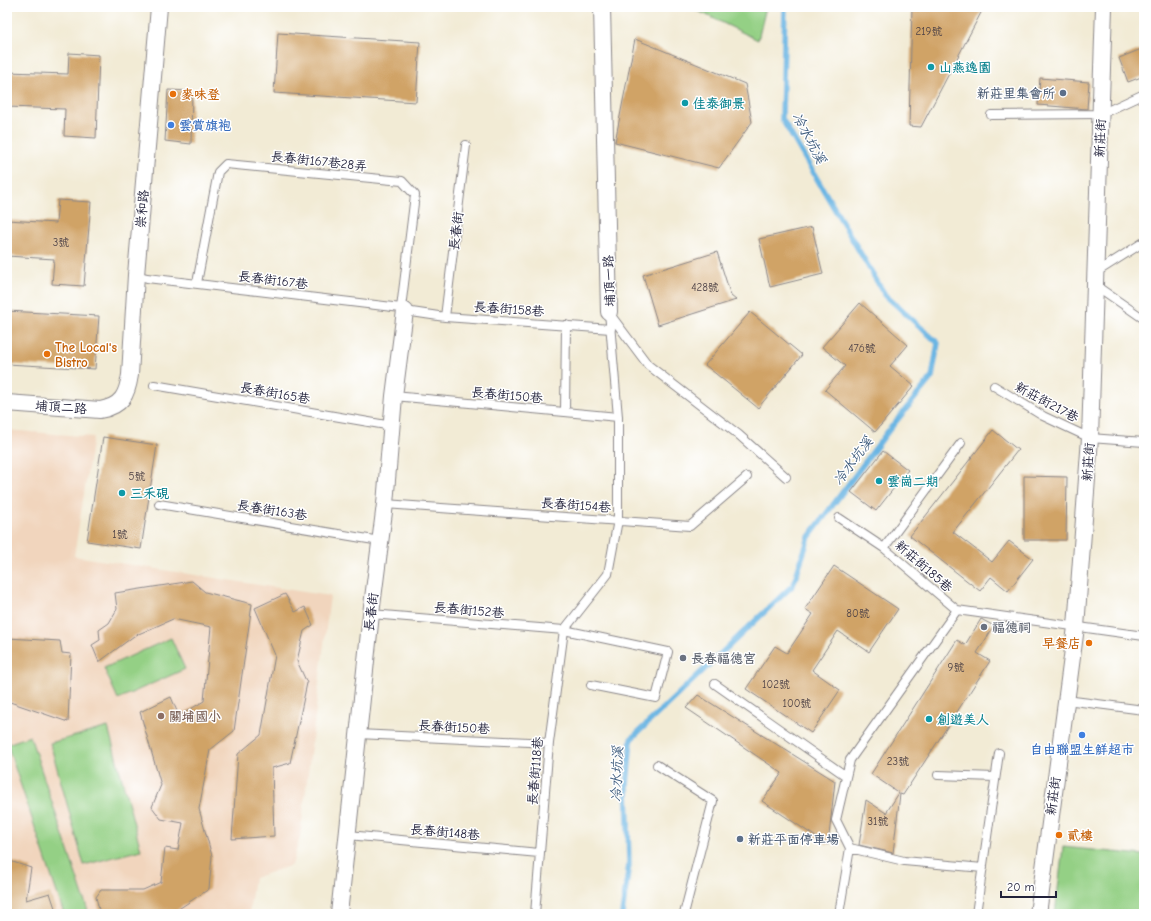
<svg xmlns="http://www.w3.org/2000/svg" width="1151" height="921" font-family="'Comic Neue','LXGW WenKai TC',sans-serif">
  <rect width="100%" height="100%" fill="#fff"/>
  <filter id="ink" filterUnits="userSpaceOnUse"><feTurbulence type="fractalNoise" baseFrequency=".025" numOctaves="2"/><feDisplacementMap in="SourceGraphic" scale="8" xChannelSelector="R" yChannelSelector="G"/><feConvolveMatrix kernelMatrix="1 2 1 2 8 2 1 2 1" color-interpolation-filters="sRGB"/></filter>
  <filter id="wash" filterUnits="userSpaceOnUse"><feTurbulence type="fractalNoise" baseFrequency=".012" numOctaves="4" result="noise"/><feDisplacementMap in="SourceGraphic" scale="16" xChannelSelector="R" yChannelSelector="G"/><feGaussianBlur stdDeviation="0.9" result="paint"/><feColorMatrix in="noise" values="0 0 0 0 0 0 0 0 0 0 0 0 0 0 0 0 0 1.4 0 .05"/><feComposite in="paint" operator="in"/></filter>
  <g filter="url(#wash)">
    <rect width="100%" height="100%" fill="#f2ebd5"/>
    <!-- built -->
    <path fill="#f1d5bd" d="M7 430 93 437 74 556 330 596 300 837 292 865 254 878 249 914H7Z"/>
    <!-- green -->
    <path fill="#94d085" stroke="#5b7960" d="M690 7H766L758 40Z
      M171 638 185 669 118 699 104 668Z
      M108 727 141 850 84 865 50 743Z
      M30 736 89 914H64L7 744Z
      M1063 847 1144 855V914H1055Z"/>
    <g fill="none" stroke-linecap="round" stroke-linejoin="round">
      <!-- stream -->
      <path stroke="#6bb5e3" stroke-width="5.5" d="M622 914 629 865 627 786 631 739 793 585 809 537 889 430 932 377 938 343 885 295 782 119 785 7"/>
    </g>
    <g id="blocks">
      <!-- building -->
      <path fill="#d0a366" d="M912 7H984L921 127 909 126Z
        M278 33 420 42 416 102 274 93Z
        M635 39 745 84 752 122 719 168 615 142Z
        M1144 48V76L1128 82 1119 58Z
        M69 53 99 55 96 138 64 136 65 109 7 107V72L68 74Z
        M1040 78 1089 82 1087 109 1038 105Z
        M168 90 192 91 191 144 165 141Z
        M58 200 91 202 84 286 52 284 54 259 7 256V220L56 223Z
        M812 227 823 274 770 287 759 239Z
        M717 252 731 296 736 300 658 325 643 275Z
        M860 303 908 345 890 366 914 386 875 432 825 390 845 366 822 347Z
        M7 311 99 316 95 369 7 364Z
        M750 312 802 355 758 408 705 365Z
        M993 430 1018 450 953 532 992 562 1009 541 1033 559 1008 591 991 577 980 591 910 536Z
        M103 437 157 445 141 549 87 541Z
        M883 451 908 470 876 511 851 492Z
        M1024 476 1067 477 1066 540H1024Z
        M834 566 898 609 869 652 838 631 812 670 840 690 811 733 746 689 775 646 787 653 813 614 805 609Z
        M192 581 205 592 252 604 234 731 210 750 199 809 212 856 209 889 171 914H100L96 897 101 890H143L161 882 165 848 178 850 183 823 161 819 152 807 161 785 140 712 171 697 179 716 204 701 211 627 173 619 134 636 99 662 92 645 100 640 99 630 109 623 117 609 115 593Z
        M285 594 295 612 305 607 313 625 304 631 297 661 307 683 290 763 272 768 274 836 232 839 238 754 261 735 275 655 255 608Z
        M981 619 994 626 977 653 990 661 903 795 900 794 893 853 859 845 866 800 886 813 899 793 871 774 957 640 965 645Z
        M7 638 60 641 62 653 71 654 68 722 7 701Z
        M698 695 835 781 828 845 762 801 782 773 686 708Z
        M7 860 31 868 26 900 50 893 57 914H7Z"/>
    </g>
  </g>
  <g filter="url(#ink)">
    <use href="#blocks" fill-opacity="0" stroke="#8a8688" stroke-width="1"/>
    <g fill="none" stroke-linecap="round" stroke-linejoin="round">
      <!-- service casing -->
      <g stroke="#8a8688" stroke-width="10">
        <path id="service" d="M991 115 1101 114 1144 94
          M1095 273 1144 242
          M136 275 147 278 401 308 405 311 445 317 611 329
          M197 283 218 172 226 164 402 181 415 195 401 308
          M1095 285 1144 319
          M609 313 648 365 739 435 786 477
          M445 317 466 145
          M154 385 392 426
          M994 386 1043 416 1090 438 1144 442
          M394 396 618 417
          M565 412 566 325
          M159 504 380 541
          M385 504 690 526 747 477
          M839 518 884 548
          M957 610 884 548 961 443
          M371 614 564 630 668 652 656 698 591 685
          M564 630 608 574 618 520V417L609 312
          M715 684 846 776
          M1066 700 1144 710
          M358 734 549 743
          M657 765 713 801 684 914
          M938 775 995 777
          M348 835 539 853
          M850 848 904 861 983 868
          M535 914 549 743 564 630
          M839 914 850 848 836 820 850 760 957 610 1144 636
          M976 914 999 753"/>
      </g>
      <!-- minor casing -->
      <g stroke="#8a8688" stroke-width="18">
        <path id="minor" d="M602 7 609 312
          M7 403 100 410C122 406 127 395 130 375L136 275 159 7
          M339 914 371 614 385 504 394 396 405 311
          M1038 914 1076 627 1090 438 1104 7"/>
      </g>
      <!-- service -->
      <use href="#service" stroke="#fff" stroke-width="8"/>
      <!-- minor -->
      <use href="#minor" stroke="#fff" stroke-width="16"/>
    </g>
  </g>
  <!-- markers -->
  <g fill="#0f9aa8" stroke="#fff" stroke-width="1.5">
    <circle cx="931" cy="67" r="4"/>
    <circle cx="685" cy="103" r="4"/>
    <circle cx="879" cy="481" r="4"/>
    <circle cx="122" cy="493" r="4"/>
    <circle cx="929" cy="719" r="4"/>
  </g>
  <g fill="#5c6f8a" stroke="#fff" stroke-width="1.5">
    <circle cx="1063" cy="93" r="4"/>
    <circle cx="740" cy="839" r="4"/>
  </g>
  <g fill="#e8710a" stroke="#fff" stroke-width="1.5">
    <circle cx="173" cy="94" r="4"/>
    <circle cx="47" cy="354" r="4"/>
    <circle cx="1089" cy="643" r="4"/>
    <circle cx="1059" cy="835" r="4"/>
  </g>
  <g fill="#3f7fe0" stroke="#fff" stroke-width="1.5">
    <circle cx="171" cy="125" r="4"/>
    <circle cx="1082" cy="735" r="4"/>
  </g>
  <g fill="#6b7280" stroke="#fff" stroke-width="1.5">
    <circle cx="984" cy="627" r="4"/>
    <circle cx="683" cy="658" r="4"/>
  </g>
  <circle fill="#8d6e63" stroke="#fff" stroke-width="1.5" cx="161" cy="716" r="4"/>
  <g text-anchor="middle" dominant-baseline="central" stroke-width="3" stroke-linejoin="round" paint-order="stroke">
    <!-- number labels -->
    <g font-size="11" fill="#4e4246">
      <text x="929" y="31">219號</text>
      <text x="61" y="242">3號</text>
      <text x="705" y="287">428號</text>
      <text x="862" y="348">476號</text>
      <text x="137" y="476">5號</text>
      <text x="120" y="534">1號</text>
      <text x="858" y="613">80號</text>
      <text x="956" y="667">9號</text>
      <text x="776" y="684">102號</text>
      <text x="797" y="703">100號</text>
      <text x="898" y="761">23號</text>
      <text x="878" y="821">31號</text>
    </g>
    <!-- culture labels -->
    <g font-size="13" font-weight="bold" fill="#0d838f" stroke="#fff" text-anchor="start">
      <text x="939" y="67">山燕逸園</text>
      <text x="693" y="103">佳泰御景</text>
      <text x="887" y="481">雲崗二期</text>
      <text x="130" y="493">三禾硯</text>
      <text x="937" y="719">創遊美人</text>
    </g>
    <!-- service labels -->
    <g font-size="13" font-weight="bold" fill="#4e5e75" stroke="#fff" text-anchor="end">
      <text x="1055" y="93">新莊里集會所</text>
      <text x="748" y="839" text-anchor="start">新莊平面停車場</text>
    </g>
    <!-- food labels -->
    <g font-size="13" font-weight="bold" fill="#c56008" stroke="#fff" text-anchor="start">
      <text x="181" y="94">麥味登</text>
      <text x="55" y="347">The Local's<tspan x="55" dy="15">Bistro</tspan></text>
      <text x="1081" y="643" text-anchor="end">早餐店</text>
      <text x="1067" y="835">貳樓</text>
    </g>
    <!-- shop labels -->
    <g font-size="13" font-weight="bold" fill="#366cbe" stroke="#fff" text-anchor="start">
      <text x="179" y="125">雲賞旗袍</text>
      <text x="1082" y="749" text-anchor="middle">自由聯盟生鮮超市</text>
    </g>
    <!-- street labels -->
    <g font-size="13" fill="#22223b" stroke="#fff">
      <text transform="translate(1100 138) rotate(-88)">新莊街</text>
      <text transform="translate(319 161) rotate(6)">長春街167巷28弄</text>
      <text transform="translate(142 209) rotate(-85)">崇和路</text>
      <text transform="translate(456 231) rotate(-83)">長春街</text>
      <text transform="translate(273 280) rotate(7)">長春街167巷</text>
      <text transform="translate(609 281) rotate(-92)">埔頂一路</text>
      <text transform="translate(509 309) rotate(4)">長春街158巷</text>
      <text transform="translate(275 393) rotate(10)">長春街165巷</text>
      <text transform="translate(507 395) rotate(5)">長春街150巷</text>
      <text transform="translate(1047 402) rotate(28)">新莊街217巷</text>
      <text transform="translate(61 407) rotate(4)">埔頂二路</text>
      <text transform="translate(1088 462) rotate(-86)">新莊街</text>
      <text transform="translate(576 505) rotate(4)">長春街154巷</text>
      <text transform="translate(272 510) rotate(9)">長春街163巷</text>
      <text transform="translate(924 566) rotate(41)">新莊街185巷</text>
      <text transform="translate(469 610) rotate(5)">長春街152巷</text>
      <text transform="translate(371 612) rotate(-83)">長春街</text>
      <text transform="translate(454 727) rotate(3)">長春街150巷</text>
      <text transform="translate(535 771) rotate(-85)">長春街118巷</text>
      <text transform="translate(1053 796) rotate(-82)">新莊街</text>
      <text transform="translate(445 832) rotate(5)">長春街148巷</text>
    </g>
    <!-- worship labels -->
    <g font-size="13" font-weight="bold" fill="#5b616d" stroke="#fff" text-anchor="start">
      <text x="992" y="627">福德祠</text>
      <text x="691" y="658">長春福德宮</text>
    </g>
    <!-- education labels -->
    <g font-size="13" font-weight="bold" fill="#785e54" stroke="#fff" text-anchor="start">
      <text x="169" y="716">關埔國小</text>
    </g>
    <!-- water labels -->
    <g font-size="14" font-style="italic" fill="#3f5d7e" stroke="#fff">
      <text transform="translate(809 138) rotate(62)">冷水坑溪</text>
      <text transform="translate(853 461) rotate(-53)">冷水坑溪</text>
      <text transform="translate(617 774) rotate(-88)">冷水坑溪</text>
    </g>
  </g>
  <!-- margin -->
  <rect width="1151" height="921" fill="none" stroke="#fff" stroke-width="24"/>
  <!-- scale -->
  <path d="M1001 891v6h55v-6" fill="none" stroke="#22223b" stroke-width="2"/>
  <text x="1007" y="891" font-size="12" fill="#22223b" stroke="#ffffff" stroke-width="3" paint-order="stroke">20 m</text>
</svg>
